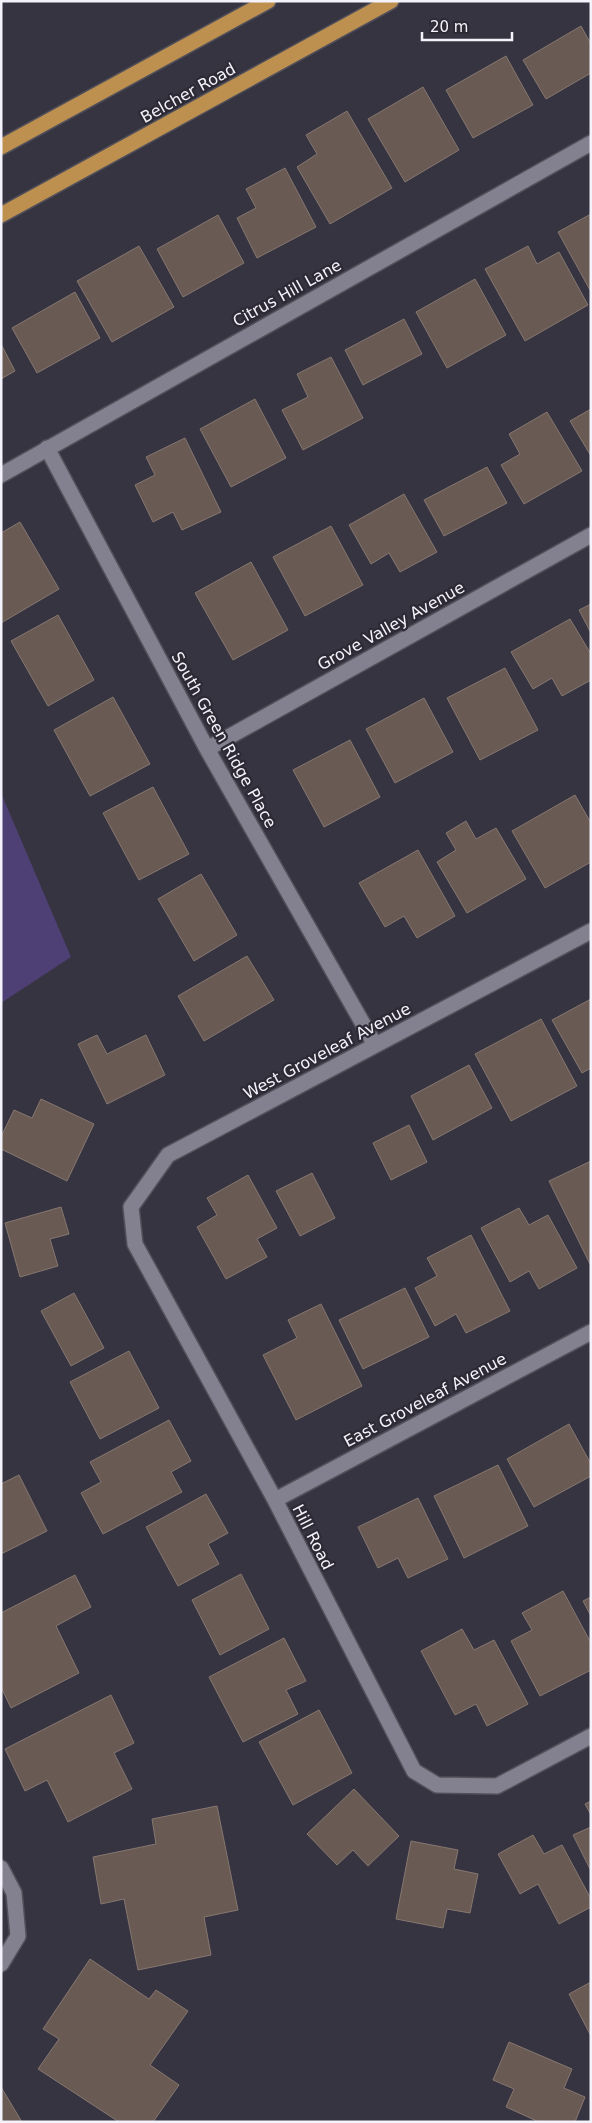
<svg xmlns="http://www.w3.org/2000/svg" width="592" height="2123" font-family="'DejaVu Sans',sans-serif">
  <rect width="100%" height="100%" fill="#373441"/>
  <!-- green -->
  <path fill="#4e4075" d="M1 793 71 957 1 1003Z"/>
  <!-- building -->
  <path fill="#695b54" stroke="#867770" d="M581 26 591 44V73L546 99 523 60Z
    M506 56 533 105 473 138 446 90Z
    M423 87 459 150 405 182 368 119Z
    M347 111 392 188 330 224 297 167 317 154 306 135Z
    M285 168 316 227 257 258 237 218 256 208 246 189Z
    M591 214V289L590 290 558 232Z
    M218 215 244 263 183 297 157 249Z
    M139 246 174 307 112 342 77 281Z
    M528 246 537 264 559 252 588 305 525 341 485 269Z
    M475 279 506 335 447 368 416 312Z
    M75 292 100 338 37 373 12 328Z
    M404 319 422 354 363 385 345 350Z
    M1 344 15 371 1 379Z
    M331 357 363 418 303 450 282 410 308 397 297 374Z
    M255 399 286 458 231 487 200 429Z
    M591 409V456L570 421Z
    M547 412 582 471 524 504 501 465 520 454 509 434Z
    M185 438 221 512 182 530 173 512 153 522 135 485 155 475 146 457Z
    M487 467 507 503 444 536 424 500Z
    M404 494 437 552 400 572 389 553 371 564 349 525Z
    M20 522 59 589 1 623V533Z
    M331 526 363 585 305 616 273 557Z
    M251 562 288 630 233 660 195 593Z
    M591 604V633L579 610Z
    M58 615 94 680 48 706 11 641Z
    M570 619 591 654V680L562 696 552 678 533 689 511 652Z
    M505 668 538 730 480 760 447 698Z
    M113 697 150 764 90 796 54 730Z
    M424 698 453 752 395 783 366 729Z
    M350 740 380 797 324 827 293 770Z
    M153 787 189 854 139 880 103 813Z
    M575 795 591 823V862L545 888 512 831Z
    M466 821 476 839 496 828 526 879 467 913 437 862 456 850 446 833Z
    M418 850 455 916 417 938 404 916 385 927 359 883Z
    M201 874 237 935 194 961 158 899Z
    M247 956 274 1000 204 1041 178 996Z
    M591 999V1068L582 1073 552 1020Z
    M541 1019 577 1086 511 1121 475 1054Z
    M97 1035 107 1054 146 1035 165 1075 107 1104 78 1044Z
    M469 1065 492 1108 433 1140 411 1096Z
    M41 1099 94 1124 67 1181 1 1149V1137L14 1110 32 1118Z
    M409 1125 427 1162 391 1180 373 1143Z
    M591 1161V1264H590L549 1181Z
    M312 1173 335 1218 300 1236 276 1191Z
    M248 1175 277 1228 257 1239 267 1257 226 1279 197 1227 217 1215 207 1198Z
    M61 1207 69 1234 50 1239 58 1266 20 1277 5 1223Z
    M519 1208 529 1225 548 1215 577 1268 539 1289 529 1271 510 1282 481 1228Z
    M471 1235 510 1311 466 1333 456 1314 435 1326 415 1288 437 1276 427 1258Z
    M405 1288 429 1337 363 1369 339 1320Z
    M74 1293 104 1348 71 1366 41 1311Z
    M321 1304 362 1386 296 1420 263 1355 297 1338 288 1320Z
    M129 1351 159 1408 100 1439 70 1382Z
    M169 1420 191 1461 171 1472 182 1492 103 1534 81 1493 101 1482 90 1462Z
    M569 1424 591 1464V1476L534 1507 507 1459Z
    M498 1465 528 1526 464 1558 434 1496Z
    M19 1475 47 1531 1 1554V1484Z
    M206 1494 228 1533 208 1544 219 1564 178 1586 146 1527Z
    M418 1498 448 1559 408 1578 398 1558 378 1568 358 1527Z
    M241 1574 269 1629 220 1655 192 1600Z
    M75 1575 91 1607 56 1626 79 1673 11 1708 1 1687V1613Z
    M563 1591 591 1643V1670L540 1696 511 1641 532 1630 522 1613Z
    M591 1597V1616L583 1601Z
    M462 1629 474 1650 494 1640 528 1704 487 1726 476 1704 455 1715 421 1651Z
    M284 1638 306 1681 286 1690 298 1714 243 1742 209 1677Z
    M111 1695 134 1743 114 1753 132 1789 68 1822 47 1780 25 1791 5 1749Z
    M319 1710 352 1773 293 1805 259 1742Z
    M354 1789 399 1836 368 1866 353 1850 337 1865 307 1834Z
    M591 1801V1815L585 1804Z
    M217 1806 238 1910 204 1917 211 1955 138 1970 124 1899 101 1904 93 1857 156 1844 152 1819Z
    M591 1827V1871L573 1835Z
    M533 1835 544 1854 562 1845 591 1899V1907L559 1924 538 1884 520 1894 498 1854Z
    M411 1841 458 1850 454 1869 478 1874 470 1913 447 1909 443 1928 396 1919Z
    M90 1959 149 1999 156 1990 188 2011 150 2065 179 2085 153 2122H119L38 2069 59 2039 43 2029Z
    M591 1982V2036L569 1994Z
    M509 2042 572 2069 564 2088 585 2097 575 2122H539L506 2107 514 2089 493 2080Z
    M1 2087 22 2122H1Z"/>
  <g fill="none" stroke-linecap="round" stroke-linejoin="round">
    <!-- minor casing -->
    <g stroke="#51505a" stroke-width="18">
      <path id="minor" d="M47 448 207 749 375 1045
        M1 475 591 143
        M207 749 591 535
        M591 931 168 1155 131 1207 135 1244 275 1500 414 1771 437 1785 497 1786 591 1736
        M275 1500 591 1332
        M1 1868 14 1893 18 1936 1 1964"/>
    </g>
    <!-- major casing -->
    <g stroke="#51505a" stroke-width="18">
      <path id="major" d="M1 147 268 1
        M1 215 391 1"/>
    </g>
    <!-- minor -->
    <use href="#minor" stroke="#83818f" stroke-width="15"/>
    <!-- major -->
    <use href="#major" stroke="#be904f" stroke-width="15"/>
  </g>
  <g text-anchor="middle" dominant-baseline="central" stroke-width="4.5" stroke-linejoin="round" paint-order="stroke">
    <!-- street labels -->
    <g font-size="16" fill="#f4f3fb" stroke="#2d2a36">
      <text transform="translate(188 93) rotate(-29)">Belcher Road</text>
      <text transform="translate(287 293) rotate(-29)">Citrus Hill Lane</text>
      <text transform="translate(391 626) rotate(-29)">Grove Valley Avenue</text>
      <text transform="translate(224 740) rotate(61)">South Green Ridge Place</text>
      <text transform="translate(327 1051) rotate(-28)">West Groveleaf Avenue</text>
      <text transform="translate(425 1400) rotate(-28)">East Groveleaf Avenue</text>
      <text transform="translate(313 1537) rotate(63)">Hill Road</text>
    </g>
  </g>
  <!-- border -->
  <rect width="592" height="2123" fill="none" stroke="#f4f3fb" stroke-width="5"/>
  <!-- scale -->
  <path d="M422 32v8h90v-8" fill="none" stroke="#f4f3fb" stroke-width="2.5"/>
  <text x="430" y="32" font-size="15" fill="#f4f3fb" stroke="#2d2a36" stroke-width="4" paint-order="stroke">20 m</text>
</svg>
